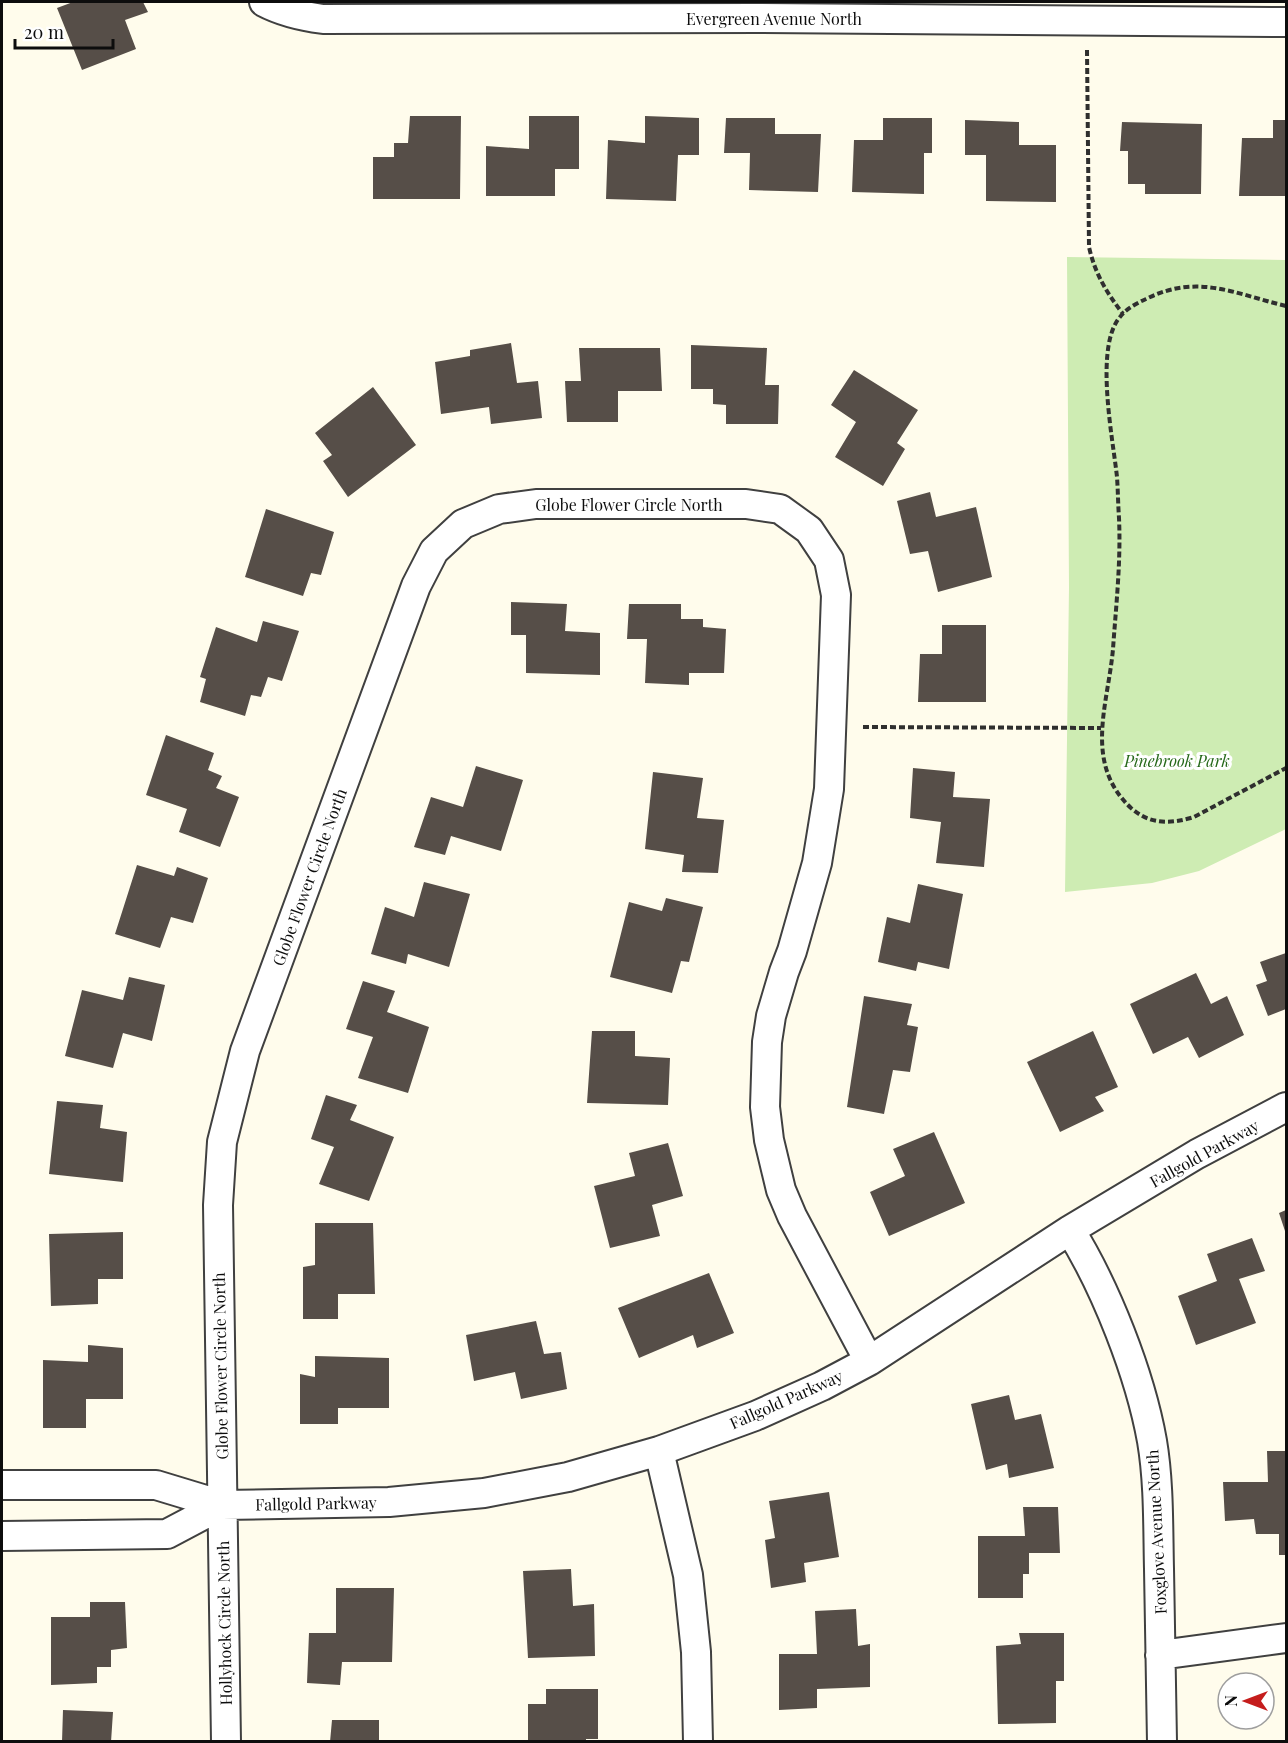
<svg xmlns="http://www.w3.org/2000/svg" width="1288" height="1743" font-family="'Playfair Display',serif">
  <rect width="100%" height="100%" fill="#fffcec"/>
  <!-- green -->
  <path fill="#ceecb3" d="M1067 257 1286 260V829L1199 871 1152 883 1065 892 1069 587Z"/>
  <!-- building -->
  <path fill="#564e48" d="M73 2H143L148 12 125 20 136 49 82 70 57 8Z
    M410 116H461L460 199H373V157H394V143H408Z
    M529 116H579V169H555V196H486V146L529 149Z
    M645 116 699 118V155H678L676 201 606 199 608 140 645 143Z
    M726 118H775V134H821L818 192 749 190 750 153H724Z
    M883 118H932V153H924V194L852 192 854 140H883Z
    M965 120 1019 122V145H1056V202L986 201V155H965Z
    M1273 120H1286V196H1239L1242 138H1273Z
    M1122 122 1202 124 1201 194H1145V184H1128V151H1120Z
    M511 343 517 383 538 381 542 418 491 424 489 407 441 414 435 362 470 356V350Z
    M691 345 767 348 765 385H779L778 424H726V405L713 404V389H691Z
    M579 348H660L662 391H618V422H567L565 381H581Z
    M854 370 918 410 897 443 905 449 883 486 835 457 856 422 831 405Z
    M373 387 416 445 348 497 323 461 332 455 315 433Z
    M930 492 936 517 976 507 992 577 938 592 928 551 910 554 897 501Z
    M266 509 334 532 321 575 311 573 303 596 245 577Z
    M511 602 567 604 565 631 600 633V675L526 673V635H511Z
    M629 604H681V619H703V627L726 629 724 673H689V685L645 683 647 639H627Z
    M263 621 299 631 282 681 268 677 261 697 251 695 245 716 200 702 206 679 200 677 216 627 257 642Z
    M942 625H986V702H918L920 654H942Z
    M166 735 214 753 208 770 222 776 216 788 239 797 220 847 179 832 187 809 146 795Z
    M476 766 523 780 501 851 451 836 445 855 414 847 431 797 463 807Z
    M913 768 955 772 953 797 990 799 984 867 936 863 941 822 910 818Z
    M653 772 703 778 697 818 724 820 718 873 682 872 684 855 645 849Z
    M137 865 174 876 177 867 208 878 193 923 171 917 160 948 115 934Z
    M424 882 470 894 449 967 408 954 406 964 371 954 385 907 414 917Z
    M918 884 963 894 949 969 918 962 916 971 878 962 887 917 910 923Z
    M666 898 703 907 689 962 681 961 672 993 610 977 629 902 662 911Z
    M1286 953V1009L1268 1016 1256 985 1267 981 1260 962Z
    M1196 973 1211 1004 1227 996 1244 1035 1199 1058 1188 1037 1153 1054 1130 1004Z
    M129 977 165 985 152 1041 123 1033 113 1068 65 1056 82 990 123 1000Z
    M363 981 395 991 387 1012 429 1027 408 1093 358 1078 373 1037 346 1029Z
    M864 996 912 1004 907 1025 918 1027 910 1072 893 1070 884 1114 847 1107Z
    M592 1031H635V1056L670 1058 668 1105 587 1103Z
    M1093 1031 1118 1087 1095 1097 1104 1111 1060 1132 1027 1062Z
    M326 1095 357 1105 350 1120 394 1137 369 1201 319 1184 334 1147 311 1139Z
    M57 1101 103 1105 100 1128 127 1132 123 1182 49 1174Z
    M934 1132 965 1203 889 1236 870 1192 905 1176 893 1149Z
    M668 1143 683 1196 652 1205 660 1236 610 1248 594 1186 635 1176 629 1153Z
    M1286 1210V1234L1279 1213Z
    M315 1223H373L375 1294H338V1319H303V1267L315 1265Z
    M123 1232V1279H98V1304L51 1306 49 1234Z
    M1252 1238 1265 1271 1239 1279 1256 1323 1196 1345 1178 1296 1217 1281 1207 1254Z
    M709 1273 734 1333 697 1348 693 1335 639 1358 618 1308Z
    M536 1321 544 1354 561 1352 567 1389 521 1399 515 1372 474 1381 466 1335Z
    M88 1345 123 1348V1399H86V1428H43V1360L88 1362Z
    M315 1356 389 1358V1408H338V1424H300V1374L315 1377Z
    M1009 1395 1015 1420 1041 1414 1054 1468 1009 1478 1007 1464 986 1470 971 1404Z
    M1267 1451H1286V1555H1279V1534H1256L1254 1519 1225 1521 1223 1482H1268Z
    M829 1492 839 1557 804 1563 806 1582 771 1588 765 1540 775 1538 769 1501Z
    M1023 1507H1058L1060 1553H1029V1574H1023V1598H978V1536H1025Z
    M571 1569 573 1606 594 1604 595 1656 528 1658 523 1571Z
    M336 1588H394L392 1662H342L340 1685 307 1683 309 1633H336Z
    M90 1602H125L127 1648 111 1650V1667H97V1683L51 1685V1617H90Z
    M856 1609 858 1646 870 1644V1687L817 1689V1708L779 1710V1654H817L815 1611Z
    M1019 1633H1064V1681H1056V1723L998 1724 996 1646 1021 1644Z
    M546 1689H598V1739H586V1742H528V1704H546Z
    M63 1710 113 1712 111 1742H62Z
    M332 1720H379V1742H330Z"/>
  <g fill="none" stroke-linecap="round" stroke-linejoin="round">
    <!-- street casing -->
    <g stroke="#404040" stroke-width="32">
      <path id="street" d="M264 2C283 12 301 16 323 19L759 18 1286 22
        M1070 1230C1106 1288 1140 1374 1152 1441 1159 1482 1158 1527 1159 1569 1160 1626 1161 1684 1162 1742
        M659 1451 688 1575 696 1652 698 1742
        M2 1485H156L222 1505 389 1502 484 1493 568 1477 659 1451 755 1416 822 1386 869 1361 1070 1230 1197 1154 1286 1107
        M2 1536 167 1534 222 1505
        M1160 1655 1286 1638
        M226 1742 218 1205 222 1142 245 1051 416 586 434 551 463 524 499 509 536 504H746L780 509 809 530 829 560 836 595 829 789 817 863 792 951 784 972 771 1016 767 1042 765 1107 769 1140 781 1190 792 1216 869 1361"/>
    </g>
    <!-- path -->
    <path stroke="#2f2f2f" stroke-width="4" stroke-dasharray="6 3" stroke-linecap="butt" d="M1087 50 1089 247C1095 274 1107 293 1123 314
      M1286 306C1235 294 1198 273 1146 299 1137 303 1126 309 1120 317 1094 347 1113 439 1117 477 1118 491 1118 504 1119 518 1121 562 1116 606 1113 649 1108 705 1083 763 1131 808 1150 825 1171 824 1194 817L1286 768
      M863 727 1101 728"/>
    <!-- street -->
    <use href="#street" stroke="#fff" stroke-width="28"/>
  </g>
  <g text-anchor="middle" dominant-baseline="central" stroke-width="6" stroke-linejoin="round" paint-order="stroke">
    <!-- street labels -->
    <g font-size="16" fill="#0d0d0d" stroke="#fff">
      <text x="774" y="18">Evergreen Avenue North</text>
      <text x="629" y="504">Globe Flower Circle North</text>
      <text transform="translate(309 877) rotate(-70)">Globe Flower Circle North</text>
      <text transform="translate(1204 1153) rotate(-29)">Fallgold Parkway</text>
      <text transform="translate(220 1366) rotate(-91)">Globe Flower Circle North</text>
      <text transform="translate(786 1399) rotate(-24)">Fallgold Parkway</text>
      <text transform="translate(316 1503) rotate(-1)">Fallgold Parkway</text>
      <text transform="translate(1156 1532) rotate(-93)">Foxglove Avenue North</text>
      <text transform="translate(224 1623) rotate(-91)">Hollyhock Circle North</text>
    </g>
    <!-- park labels -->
    <g font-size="16" font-style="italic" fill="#256819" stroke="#fff">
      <text x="1177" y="760">Pinebrook Park</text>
    </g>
  </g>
  <!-- border -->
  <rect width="1288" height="1743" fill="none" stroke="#0d0d0d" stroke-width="6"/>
  <!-- north arrow -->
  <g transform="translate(1246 1701) rotate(270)"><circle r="28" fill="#ffffff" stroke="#9e9e9e" stroke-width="1.5"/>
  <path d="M0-4.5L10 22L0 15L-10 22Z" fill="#c51d1c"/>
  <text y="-9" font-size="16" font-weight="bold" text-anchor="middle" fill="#0d0d0d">N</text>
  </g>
  <!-- scale -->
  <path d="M15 39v9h98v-9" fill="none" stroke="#0d0d0d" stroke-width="3"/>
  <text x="24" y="39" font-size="18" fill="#0d0d0d" stroke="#ffffff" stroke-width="4.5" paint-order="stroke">20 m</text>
</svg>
